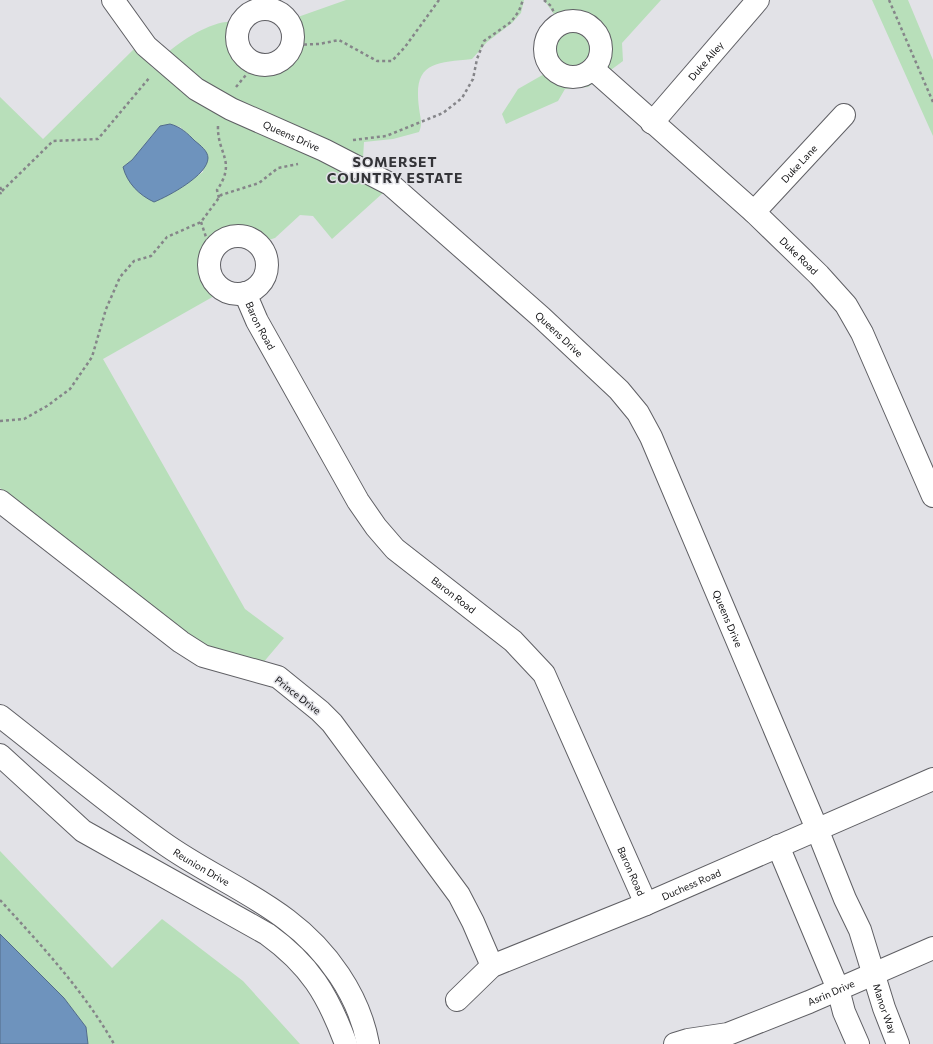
<svg xmlns="http://www.w3.org/2000/svg" width="933" height="1044" font-family="Commissioner,sans-serif">
  <rect width="100%" height="100%" fill="#e2e2e7"/>
  <!-- green -->
  <path fill="#b8dfba" fill-rule="evenodd" d="M346 0H524L521 13 512 23 487 42 472 59C434 63 413 62 419 108 420 117 423 123 419 132L393 139 364 142 363 158 254 111 200 80 166 54C182 40 213 20 233 22 213 91 323 82 295 18Z
    M544 0H661L622 43 623 61 588 87 565 89 558 101 506 124 502 114 518 89 546 73C533 53 537 32 556 17Z
    M872 0H908L933 60V136Z
    M135 48 152 67 196 100 356 176 384 192 332 239 313 216 300 215 275 238 265 241C227 208 183 254 216 291V295L103 359 245 609 284 638 262 664 219 651 193 639 0 488V97L43 139ZM170 124 180 127 205 150 203 172 162 198 123 167 132 160 160 126Z
    M0 851 112 968 162 919 243 981 300 1044H88L86 1027 64 998 0 934Z"/>
  <!-- water -->
  <path fill="#6e93bd" stroke="#526c8a" d="M170 124C181 127 187 133 195 141 200 145 208 151 208 158 208 175 169 196 154 202 139 195 127 183 123 167L132 160 160 126Z
    M0 934 64 998 86 1027 88 1044H0Z"/>
  <g fill="none" stroke-linecap="round" stroke-linejoin="round">
    <!-- minor casing -->
    <g stroke="#5f5f64" stroke-width="24">
      <g id="minor">
        <path id="s1" d="M113 0 146 46 196 89 231 109 324 150 390 184 541 317 619 390 638 413 651 437 817 829 845 899 860 930 884 1008 898 1044"/>
        <circle cx="265" cy="37" r="28"/>
        <circle cx="573" cy="49" r="28"/>
        <path id="s2" d="M593 69 754 212 819 275 846 305 862 333 933 496"/>
        <path id="s3" d="M652 123 758 0"/>
        <path id="s4" d="M754 212 844 115"/>
        <circle cx="238" cy="265" r="29"/>
        <path id="s5" d="M245 293 257 321 358 501 376 527 395 549 513 641 544 674 646 904"/>
        <path d="M0 501 181 642 203 656 278 677 320 711 332 723 459 895 473 922 492 966"/>
        <path id="s6" d="M0 716C54 758 106 802 162 842 202 871 248 890 287 920 327 950 359 995 368 1044"/>
        <path d="M0 755 83 831 267 934C310 965 328 995 346 1044"/>
        <path d="M778 846 838 989 844 1012 858 1044"/>
        <path id="s7" d="M457 1000 492 966 646 904 933 779"/>
        <path id="s8" d="M675 1044 688 1040 728 1034 809 1002 933 948"/>
      </g>
    </g>
    <!-- path -->
    <path stroke="#858589" stroke-width="2.5" stroke-dasharray="3 3" stroke-linecap="butt" d="M544 0 551 6 559 24
      M889 0 933 102
      M292 45 319 44 339 40 377 61H392L405 47 439 0
      M236 87 255 64
      M218 126C217 154 237 161 217 190L219 198
      M353 140 386 136 443 113 462 98 473 79 477 59 484 41 511 22 519 11 523 0
      M0 187 2 191 0 194
      M2 191 53 141 98 139 150 77
      M201 222 208 243 214 248
      M0 421 24 419 47 406 70 389 92 357 106 309 120 277 134 261 151 256 167 237 201 222 221 195 259 183 278 168 298 164
      M0 900C41 945 84 991 114 1044"/>
    <!-- minor -->
    <use href="#minor" stroke="#fff" stroke-width="22"/>
  </g>
  <g text-anchor="middle" dominant-baseline="central" stroke-width="3" stroke-linejoin="round" paint-order="stroke">
    <!-- street labels -->
    <g font-size="10" fill="#121214" stroke="#e2e2e7">
      <text stroke="none"><textPath href="#s3" startOffset="82">Duke Alley</textPath></text>
      <text stroke="none"><textPath href="#s1" startOffset="229">Queens Drive</textPath></text>
      <text stroke="none"><textPath href="#s4" startOffset="66">Duke Lane</textPath></text>
      <text stroke="none"><textPath href="#s2" startOffset="278">Duke Road</textPath></text>
      <text stroke="none"><textPath href="#s5" startOffset="36">Baron Road</textPath></text>
      <text stroke="none"><textPath href="#s1" startOffset="565">Queens Drive</textPath></text>
      <text stroke="none"><textPath href="#s5" startOffset="372">Baron Road</textPath></text>
      <text stroke="none"><textPath href="#s1" startOffset="901">Queens Drive</textPath></text>
      <text transform="translate(298 695) rotate(38)">Prince Drive</text>
      <text stroke="none"><textPath href="#s6" startOffset="252">Reunion Drive</textPath></text>
      <text stroke="none"><textPath href="#s5" startOffset="708">Baron Road</textPath></text>
      <text stroke="none"><textPath href="#s7" startOffset="264">Duchess Road</textPath></text>
      <text stroke="none"><textPath href="#s8" startOffset="165">Asrin Drive</textPath></text>
      <text stroke="none"><textPath href="#s1" startOffset="1322">Manor Way</textPath></text>
    </g>
    <!-- district labels -->
    <g font-size="14" font-weight="bold" letter-spacing="1" fill="#333337" stroke="#e2e2e7">
      <text x="395" y="161">SOMERSET<tspan x="395" dy="16">COUNTRY ESTATE</tspan></text>
    </g>
  </g>
</svg>
